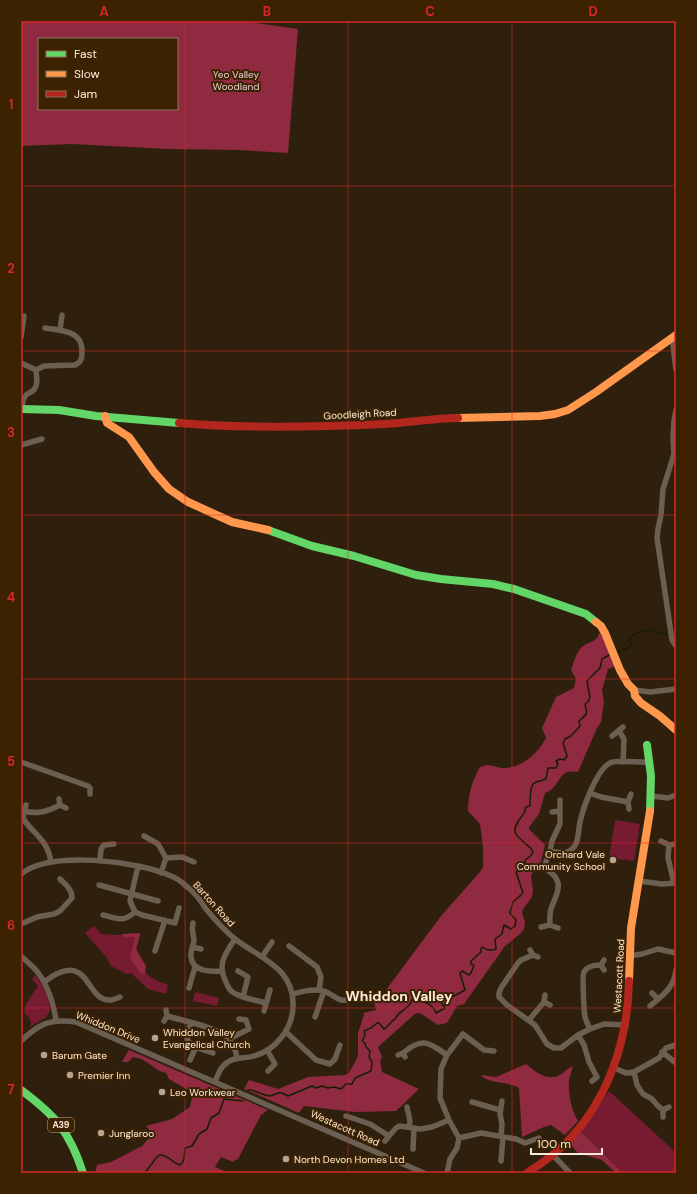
<svg xmlns="http://www.w3.org/2000/svg" width="697" height="1194" font-family="'DM Sans',sans-serif">
  <rect width="100%" height="100%" fill="#2f200d"/>
  <!-- green -->
  <path fill="#761b32" d="M615 820 640 824 634 861 609 858Z
    M94 926 101 934 117 935 139 933 140 935 134 957C146 975 147 977 168 985L166 994 148 989 131 973 127 974 111 966 107 958 85 933Z
    M35 975C44 986 49 998 50 1011L46 1017 30 1027 31 1023 30 1019 24 1012 26 1004 38 986 32 979Z
    M195 992 219 998 217 1006 193 1001Z
    M609 1091 672 1149 676 1155V1173H623L581 1132Z"/>
  <!-- forest -->
  <path fill="#8f2a41" fill-rule="evenodd" d="M21 21H241L298 29 288 153 239 150 168 149 72 144 21 146ZM39 39H177V109H39Z
    M600 632 616 666 608 669 602 690 604 702 601 722 597 728 578 772C561 769 562 778 553 788 551 790 547 792 545 793L539 814 529 827V829L545 845 541 861 533 871 531 877 533 890 532 897 523 909 522 913 525 922 524 929 520 934 505 946 464 1004 457 1006 447 1023 438 1025 420 1013H416L378 1047 382 1057 380 1061 382 1072 419 1089 396 1111 355 1112 304 1106 299 1113 244 1089 249 1080 278 1089 308 1077 345 1075 349 1073 357 1058 358 1053V1033L364 1015 363 1013 376 1010 374 1002 387 998 386 990 441 916 480 872 483 867V846L480 824 468 811C468 794 472 781 480 767 492 762 496 769 507 768 524 766 539 752 546 738L542 728 556 697 574 688 576 679 571 670C574 662 576 652 583 646 592 640 595 644 600 632Z
    M139 933 140 935 136 949 146 966 145 975 141 974 130 958 135 937H124L122 934Z
    M129 1050 268 1110 261 1115 238 1159 235 1160 233 1162 221 1157 215 1167 229 1173H95L97 1165 111 1162 142 1146 153 1134 146 1126 172 1119 190 1107 193 1093 169 1079 166 1073C156 1071 152 1064 143 1060 140 1058 136 1058 133 1057L128 1062H122Z
    M526 1064C534 1071 548 1082 560 1075 565 1072 566 1069 573 1066 572 1071 570 1075 569 1079 568 1092 571 1110 578 1121L565 1135 551 1125 544 1127 522 1137 519 1088C509 1081 487 1084 481 1075L496 1077Z
    M581 1132 623 1173H616L602 1160 578 1153 570 1144Z"/>
  <g fill="none" stroke-linecap="round" stroke-linejoin="round">
    <!-- stream -->
    <path stroke="#141f01" stroke-width="1.5" d="M617 652 630 647 632 645 629 639C634 632 645 630 653 630 656 634 659 635 663 633L669 635
      M248 1090H251L265 1095 270 1096 278 1093H282L288 1096 312 1086 316 1088 322 1086 328 1088 334 1087 341 1089 346 1084H352L355 1078 371 1071 372 1062 369 1057 370 1051 366 1047 365 1043 362 1041 365 1035 364 1031 371 1028 377 1023H379L384 1029C388 1027 390 1022 395 1019 399 1010 410 1009 412 1000L415 999C424 1002 432 1003 436 1013L445 1008 441 1002V998L452 997 465 990 460 973 462 971 469 975 471 973 474 965 471 964V961L481 952V949L482 947C486 950 491 951 496 949L495 939 502 934 504 925 511 929 515 926 516 920 510 913 513 902 523 893 516 872 525 868V860C527 858 531 857 532 854 537 849 516 839 515 832 514 821 525 817 526 807L530 806C530 800 530 788 533 784 536 781 542 781 546 779L548 768H556L558 764 556 761 560 759 564 760 567 756 563 743 565 739 571 736 580 726 579 721C587 714 588 715 585 704L588 702 590 697 587 681 600 668 602 659 611 654
      M145 1173 156 1158 159 1155C168 1154 172 1163 180 1165 186 1160 184 1154 185 1148L192 1146 199 1134 207 1129 211 1118 219 1113 224 1099 243 1101"/>
    <!-- street -->
    <path stroke="#6b5f51" stroke-width="5.5" d="M60 330 62 315
      M21 337 24 316
      M672 337 676 370
      M21 363 36 370
      M22 409C23 387 33 397 36 386 38 381 36 374 36 370L44 366 75 365C81 362 82 359 82 352 83 331 61 330 45 328
      M676 410 674 421 673 437 674 454 663 489 661 515 658 529 657 538 672 640 676 646
      M21 445 42 439
      M634 690 650 692 676 689
      M619 731 624 739 623 762
      M612 736 623 727
      M21 762 88 786 90 788V794
      M590 793 601 797 628 802
      M651 796 668 798 676 795
      M59 799 60 805 66 808
      M26 805 23 817 24 820C36 836 48 841 51 862
      M629 809 628 802 631 794
      M24 811C38 815 48 811 60 805
      M552 812 560 811
      M144 836 158 844 166 858 161 873
      M661 841 669 845 676 844
      M669 845 668 858 674 883
      M550 851 552 841 560 824V800
      M166 858 182 857 194 862
      M100 861 101 849 104 845 114 844
      M138 866 130 901 135 912 142 915 175 923 179 908
      M21 874C50 850 138 861 171 876 176 878 182 882 186 886 195 892 200 900 206 909 215 920 224 930 235 939 261 959 295 968 293 1007 292 1029 276 1050 254 1056 246 1059 236 1056 228 1062 221 1066 218 1074 215 1082
      M639 881 662 884 676 883
      M99 885 158 901
      M103 915C117 918 123 923 135 912
      M193 923C191 933 194 934 194 941 193 946 190 951 191 957 192 971 209 972 221 971
      M21 924 37 917 54 914 60 911 72 898C72 889 65 884 60 879
      M550 925C550 920 549 914 551 909 553 902 560 891 558 883 554 867 538 876 550 851 558 852 567 855 573 848 579 843 578 830 580 822 583 808 597 769 610 763 618 759 639 763 649 762
      M541 927 550 925 558 928
      M235 939C225 954 217 964 226 982 228 987 230 992 236 994 245 999 256 1000 266 1003
      M289 946 317 967 321 977 319 990
      M192 947 201 949
      M530 950 533 955 538 957
      M155 951 165 920
      M533 955 521 960 518 963 501 988 499 993V997L507 1005 535 1025 547 1044 554 1048H561L578 1035 590 1029 604 1024 626 1025
      M21 956C25 960 30 964 35 969 48 984 53 1001 56 1020
      M629 956 642 954 658 949 676 953
      M262 957 272 942
      M604 970 601 965 604 960
      M238 971 248 977 243 997
      M44 982C91 947 84 1002 111 1000 113 1000 117 998 120 997
      M189 988 195 967
      M652 993 658 999
      M292 994C302 992 313 988 323 991 336 994 336 1004 352 999
      M545 995 544 1002 550 1005
      M650 1006C663 995 674 988 676 970
      M264 1011 270 990
      M167 1016C184 1021 216 1027 228 1038 233 1043 236 1052 237 1058
      M315 1017 324 991
      M529 1020 544 1002
      M164 1021 167 1016 166 1010
      M191 1023C190 1027 187 1032 187 1036 186 1047 205 1050 213 1053
      M590 1029C588 1025 586 1021 585 1017 584 1012 582 975 584 972 587 966 595 965 601 965
      M286 1032 316 1060 330 1064 335 1059 340 1045
      M578 1035 584 1045 589 1062 597 1077 592 1081
      M229 1039 249 1029 246 1020 239 1019
      M21 1041C39 1024 50 1018 76 1022L424 1173
      M267 1050 275 1064 268 1071
      M662 1052 676 1063
      M403 1053C422 1037 428 1042 447 1055
      M398 1055 403 1053 405 1057
      M190 1060 196 1047
      M614 1068 626 1073 634 1072 659 1058 666 1048 676 1045
      M634 1072 637 1085 643 1094 652 1099 658 1106 663 1110
      M472 1102 500 1110
      M407 1107 410 1121 409 1127
      M346 1116 370 1124 389 1136 396 1128 399 1126 421 1129 432 1127 449 1120
      M663 1117V1110L669 1107
      M501 1136 502 1124 500 1114 502 1101
      M459 1138 481 1133 516 1139 525 1143 539 1138
      M385 1141 389 1136
      M413 1149 414 1129
      M553 1155 570 1173
      M501 1161 503 1137
      M447 1173 450 1159 457 1148 459 1138 449 1120 440 1098 441 1069 447 1055 463 1034 484 1050 494 1051"/>
    <!-- fast -->
    <path stroke="#63d668" stroke-width="8" d="M21 409 59 410 96 416 179 423
      M268 530 312 546 354 556 416 575 441 579 493 584 514 589 586 614 596 622
      M647 745 651 776 650 811
      M21 1090C55 1115 70 1132 83 1173"/>
    <!-- slow -->
    <path stroke="#ff974d" stroke-width="8" d="M105 416 107 423 129 437 154 472 169 489 188 502 232 522 268 530
      M458 418 540 416 555 414 568 410 596 392 676 335
      M596 622 601 626 605 633 620 670 628 684 634 690 635 696 641 703 660 716 676 730
      M629 981 631 928 650 811"/>
    <!-- jam -->
    <path stroke="#b3261e" stroke-width="8" d="M179 423C246 429 318 427 385 424 409 423 434 418 458 418
      M527 1173C541 1164 554 1155 566 1143 608 1100 628 1041 629 981"/>
  </g>
  <!-- grid -->
  <path fill="none" stroke="#d62828" stroke-width="1" stroke-opacity="0.55" d="M185 21V1173M348 21V1173M512 21V1173M21 186H676M21 351H676M21 515H676M21 679H676M21 843H676M21 1008H676"/>
  <!-- markers -->
  <g fill="#b4a492" stroke="#3c2200" stroke-width="1.5">
    <circle cx="613" cy="860" r="4"/>
    <circle cx="155" cy="1038" r="4"/>
    <circle cx="44" cy="1055" r="4"/>
    <circle cx="70" cy="1075" r="4"/>
    <circle cx="162" cy="1092" r="4"/>
    <circle cx="101" cy="1133" r="4"/>
    <circle cx="286" cy="1159" r="4"/>
  </g>
  <g text-anchor="middle" dominant-baseline="central" stroke-width="4" stroke-linejoin="round" paint-order="stroke">
    <!-- shield labels -->
    <rect fill="#3c2200" stroke="#c2af98" stroke-width="1" x="48" y="1118" width="26" height="14" rx="3"/>
    <g font-size="9" font-weight="bold" fill="#fcebd9">
      <text x="61" y="1125">A39</text>
    </g>
    <!-- park labels -->
    <g font-size="10" fill="#ecccd0" stroke="#3c2200">
      <text x="236" y="74">Yeo Valley<tspan x="236" dy="12">Woodland</tspan></text>
    </g>
    <!-- street labels -->
    <g font-size="10" fill="#fcebd9" stroke="#3c2200">
      <text transform="translate(360 414) rotate(-3)">Goodleigh Road</text>
      <text transform="translate(214 904) rotate(48)">Barton Road</text>
      <text transform="translate(619 976) rotate(-87)">Westacott Road</text>
      <text transform="translate(108 1027) rotate(22)">Whiddon Drive</text>
      <text transform="translate(345 1128) rotate(24)">Westacott Road</text>
    </g>
    <!-- poi labels -->
    <g font-size="10" fill="#fcebd9" stroke="#3c2200" text-anchor="start">
      <text x="605" y="854" text-anchor="end">Orchard Vale<tspan x="605" dy="12">Community School</tspan></text>
      <text x="163" y="1032">Whiddon Valley<tspan x="163" dy="12">Evangelical Church</tspan></text>
      <text x="52" y="1055">Barum Gate</text>
      <text x="78" y="1075">Premier Inn</text>
      <text x="170" y="1092">Leo Workwear</text>
      <text x="109" y="1133">Junglaroo</text>
      <text x="294" y="1159">North Devon Homes Ltd</text>
    </g>
    <!-- district labels -->
    <g font-size="14" font-weight="bold" fill="#fcebd9" stroke="#3c2200">
      <text x="399" y="996">Whiddon Valley</text>
    </g>
  </g>
  <!-- border -->
  <rect width="697" height="1194" fill="none" stroke="#3c2200" stroke-width="44"/>
  <!-- legend -->
  <rect x="38" y="38" width="140" height="72" fill="#3c2200" stroke="#897257"/>
  <rect x="46" y="51" width="20" height="6" fill="#63d668" stroke="#897257"/>
  <text x="74" y="58" font-size="12" fill="#fcebd9">Fast</text>
  <rect x="46" y="71" width="20" height="6" fill="#ff974d" stroke="#897257"/>
  <text x="74" y="78" font-size="12" fill="#fcebd9">Slow</text>
  <rect x="46" y="91" width="20" height="6" fill="#b3261e" stroke="#897257"/>
  <text x="74" y="98" font-size="12" fill="#fcebd9">Jam</text>
  <!-- scale -->
  <path d="M531 1148v6h71v-6" fill="none" stroke="#fcebd9" stroke-width="2"/>
  <text x="537" y="1148" font-size="12" fill="#fcebd9" stroke="#3c2200" stroke-width="3" paint-order="stroke">100 m</text>
  <rect x="22" y="22" width="653" height="1150" fill="none" stroke="#d62828" stroke-width="1.5"/>
  <g font-size="13" text-anchor="middle" font-weight="bold" fill="#d62828">
    <text x="104" y="16">A</text>
    <text x="267" y="16">B</text>
    <text x="430" y="16">C</text>
    <text x="593" y="16">D</text>
    <text x="11" y="109">1</text>
    <text x="11" y="273">2</text>
    <text x="11" y="437">3</text>
    <text x="11" y="602">4</text>
    <text x="11" y="766">5</text>
    <text x="11" y="930">6</text>
    <text x="11" y="1094">7</text>
  </g>
</svg>
